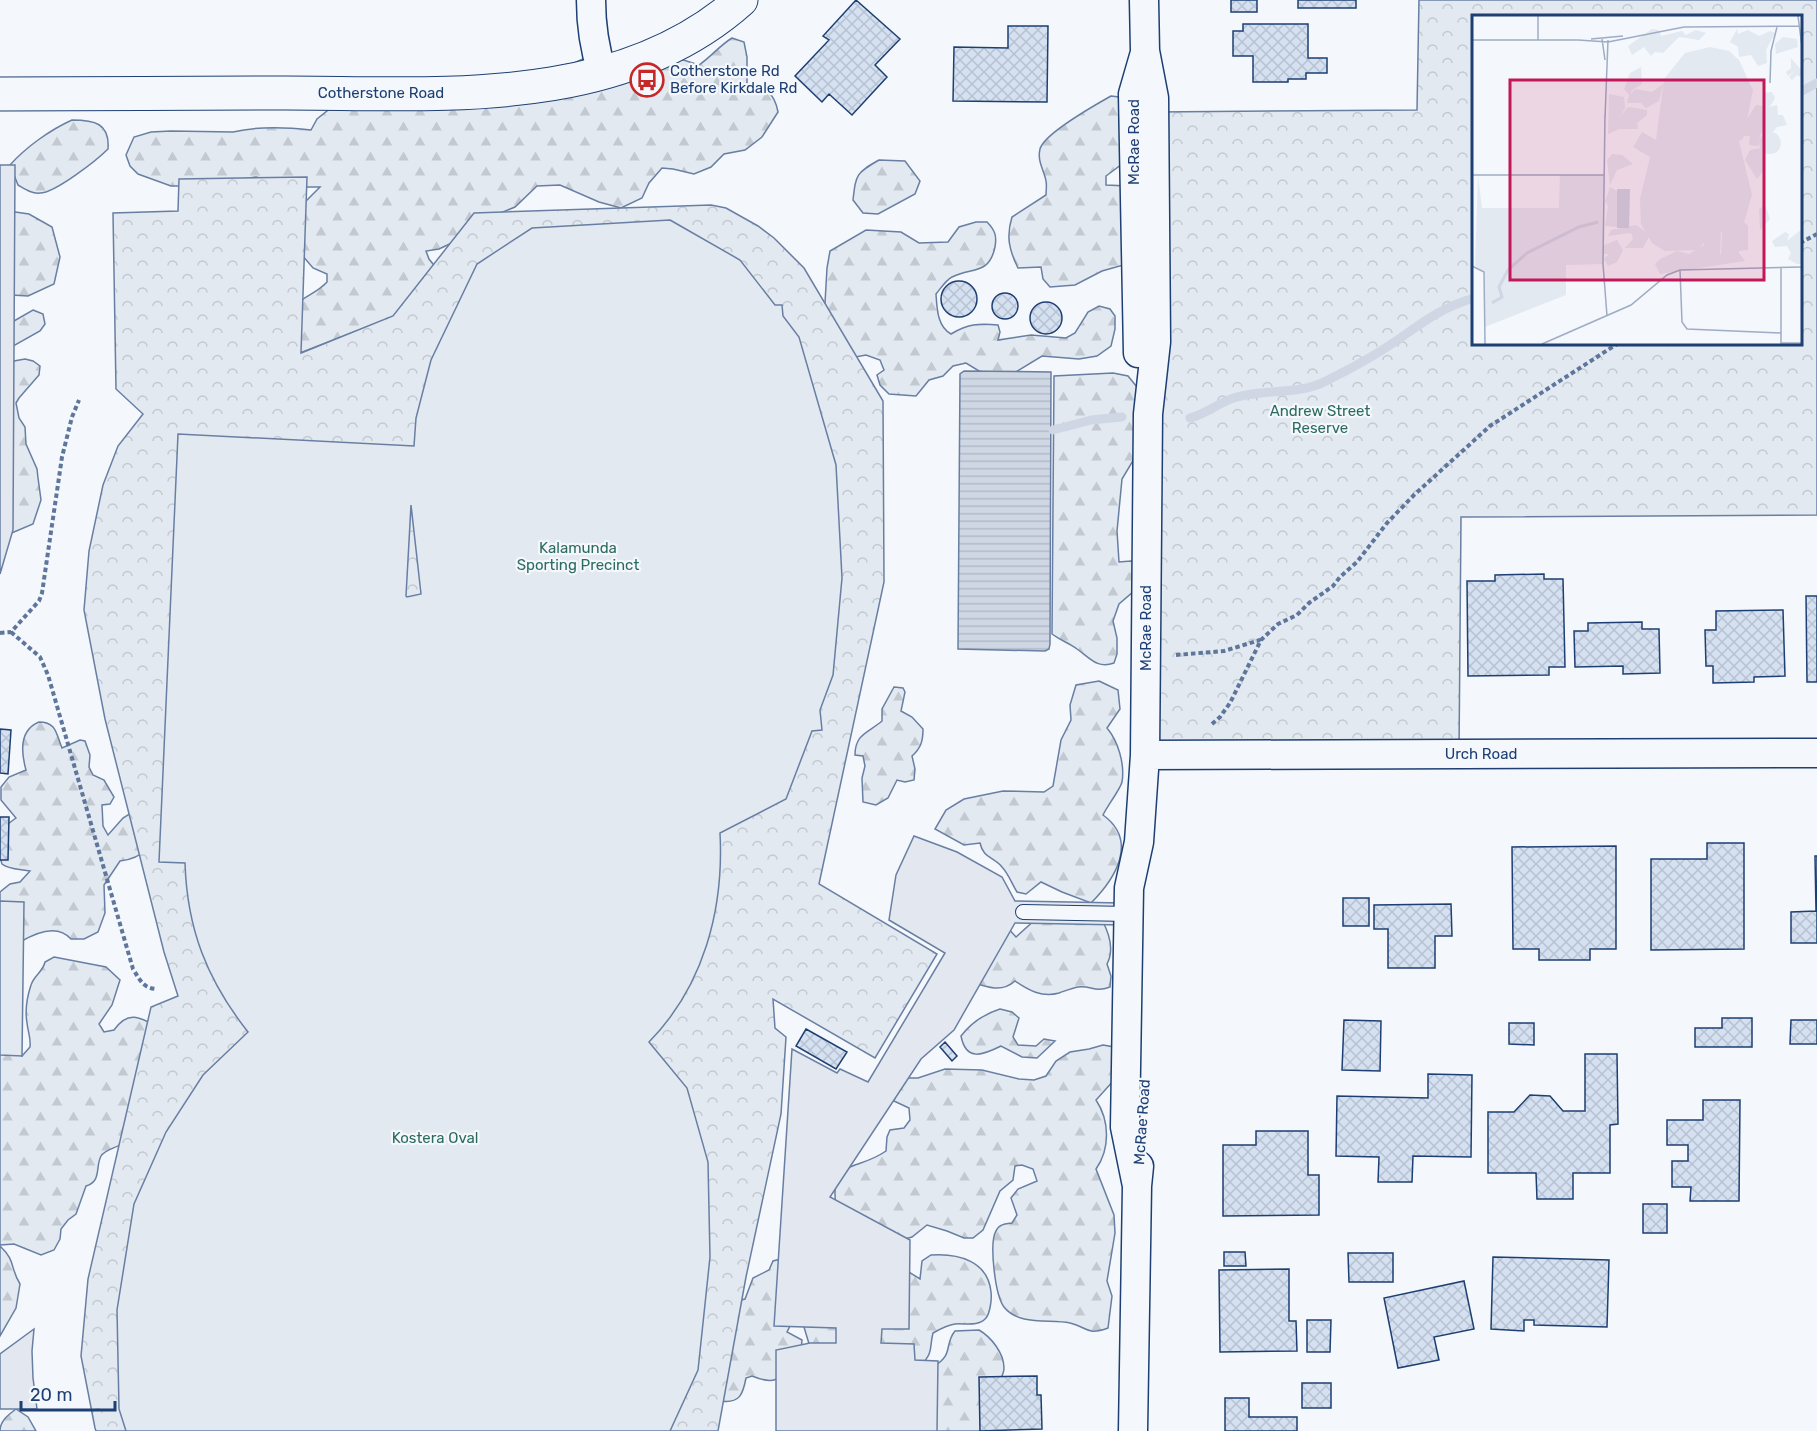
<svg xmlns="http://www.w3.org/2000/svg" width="1817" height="1431" font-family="Rubik,sans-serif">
  <defs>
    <pattern id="forest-firs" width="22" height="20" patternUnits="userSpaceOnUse" patternTransform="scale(1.5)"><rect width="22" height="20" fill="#e3e9f0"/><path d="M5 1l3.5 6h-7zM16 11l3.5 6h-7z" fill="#c2c9d1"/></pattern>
    <pattern id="park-crowns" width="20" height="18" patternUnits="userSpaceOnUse" patternTransform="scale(1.5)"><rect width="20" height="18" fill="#e3e9f0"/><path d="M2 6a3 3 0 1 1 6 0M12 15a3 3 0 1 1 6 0" fill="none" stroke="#c2c9d1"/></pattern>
    <pattern id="water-rules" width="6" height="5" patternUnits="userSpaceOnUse" patternTransform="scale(1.5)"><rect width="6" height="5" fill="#cfd7e4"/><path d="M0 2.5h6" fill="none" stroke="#b1bac7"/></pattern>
    <pattern id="building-cross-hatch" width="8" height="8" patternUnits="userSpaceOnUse" patternTransform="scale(1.5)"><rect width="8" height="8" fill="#d5e0f0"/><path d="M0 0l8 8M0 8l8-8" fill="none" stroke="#b6c1d1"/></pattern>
  </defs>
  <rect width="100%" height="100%" fill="#f4f7fb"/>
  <!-- forest -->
  <path fill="url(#forest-firs)" stroke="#687fa3" stroke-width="1.5" d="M732 38 744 42 747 57V85C766 89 774 91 778 112L762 137 745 150 724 154 711 167 694 174 673 169 662 168 649 183 642 198 621 208 599 202 560 185 537 186 515 207 491 217 456 241 439 249 426 251 429 259 437 269 426 304 300 353 296 304C307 295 318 292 327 282V274L313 268 296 248 300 207 320 187H294L256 177 196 186H171L138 174 130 166 126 155 134 137 151 132 171 131 233 132C258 126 285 127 311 130L317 119 332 107 399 99 574 63 596 53 677 58 699 65C711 57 719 46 732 38Z
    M1111 96 1119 97 1127 104 1122 164 1106 176V185L1128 186 1127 264 1102 271 1075 285 1050 287 1043 279 1041 267 1018 268C1009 250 1006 236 1012 217L1046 195C1046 191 1047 185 1046 181 1044 170 1037 161 1040 149 1044 134 1095 105 1111 96Z
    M72 120C94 120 110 123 108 149 97 160 55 193 40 193 32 194 25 189 18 185L10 165C26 147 50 130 72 120Z
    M879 160 905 161 920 181 915 194 878 214 863 213 853 200C856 174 856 173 879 160Z
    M15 212 29 214 52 227 60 257 54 284 28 296 12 295 0 213Z
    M976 222H987C995 230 997 236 995 247 989 275 973 267 952 277 946 280 941 288 936 294 937 308 937 326 951 334 967 324 979 323 998 325L1000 332 998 340 1031 335 1066 338 1075 333 1088 312 1099 306 1110 309 1115 316V329L1111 346 1097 356 1079 359 1042 356 1006 378 979 371 966 363 953 366 943 376 929 380 916 396 889 394 880 385 877 375 884 370 880 360 866 355 850 358 818 309 825 303 827 268 830 251 866 230 901 232 919 243 948 242 959 227Z
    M33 310 43 314 45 324 40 331 8 349 11 318 14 321Z
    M25 359 33 361 40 366 39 375 19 398 16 403 19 418 25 427 26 444 37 469 38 478 41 500 33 524 7 535H0V380L14 361Z
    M1113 373 1128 376 1137 387V421L1134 459 1122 479 1117 531 1119 562 1131 561 1140 565 1134 591 1119 604 1113 621 1117 638V654L1114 663C1097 669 1090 658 1077 649 1069 643 1060 640 1052 634L1054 376Z
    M1099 681 1118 690 1120 709 1107 728C1118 741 1125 764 1122 782 1120 790 1107 806 1103 815 1139 841 1115 879 1091 903L1062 892 1041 882 1026 894 1017 892C1012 884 1008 873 1002 867 994 857 983 858 980 843L964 845 935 829 946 810 964 799 1003 791 1044 792 1053 786 1061 740 1071 720 1070 705 1076 685Z
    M894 687 903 688 905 692 901 711 912 717 923 729C923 741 921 748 912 756L915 769 914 780 905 782 897 780 888 798 876 805 863 802 862 778 865 766 863 756 855 755C855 734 868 733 882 721V709Z
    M39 722C57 722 56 734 62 748L80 740 85 741 90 755 89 767 93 775 104 780 114 797 110 804 102 805 103 826 108 835 123 818 134 811 149 848C140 856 132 860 120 861L104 885 105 913 98 932 84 939H71C57 923 35 933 20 942L0 908V892L10 884 20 882 30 871C22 869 9 870 2 864 0 860 0 841 0 836 2 829 10 822 16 818L1 800V787L9 777 26 770C21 752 19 730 39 722Z
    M1037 918 1102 920C1109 933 1115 949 1107 964L1111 976 1110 987C1094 993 1091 985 1078 987 1072 988 1065 991 1059 993 1042 998 1028 990 1015 981 1002 993 986 987 971 982L1005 925 1016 937Z
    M54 957 106 967 120 980 112 1005 99 1024 104 1032 114 1030C128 1010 140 1017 158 1027L123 1143C117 1148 105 1149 101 1156 95 1167 102 1181 86 1186L76 1214 68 1220 61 1229 60 1239 54 1250 41 1255 14 1244 0 1245V1044L22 1056 30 1047C31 1038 28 1032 27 1023 25 1011 27 997 31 985 34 975 43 972 45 962Z
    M1000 1009 1012 1012 1019 1018 1013 1037 1018 1045 1036 1046 1044 1039 1055 1041 1037 1058 1022 1057 1001 1046C983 1055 966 1062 961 1036 971 1023 984 1014 1000 1009Z
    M1103 1045 1114 1047 1115 1079 1096 1100C1110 1121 1110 1149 1096 1169L1114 1215 1115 1233 1107 1281 1112 1296 1108 1328C1086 1336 1088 1327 1070 1323 1049 1319 1019 1326 1004 1307 995 1295 989 1243 996 1231 999 1224 1005 1224 1012 1223L1017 1215 1011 1198 1018 1189 1037 1181 1033 1169 1022 1165 1015 1166 1013 1180 1000 1191 983 1230 973 1238H964L947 1231 927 1225 912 1237 901 1240 836 1206C829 1158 856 1172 886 1151L887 1137 890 1130 904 1128 910 1120 909 1108 894 1101 901 1078H918L945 1069 982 1070 1019 1079 1034 1080 1046 1076 1056 1061 1070 1052 1089 1049Z
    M0 1246C16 1261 10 1268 20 1284L16 1308 0 1336Z
    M931 1255C958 1253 988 1261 991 1292 992 1299 990 1313 986 1318 978 1327 965 1323 955 1324 947 1325 940 1329 933 1333 929 1348 934 1352 921 1365L810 1347 804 1327 904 1269 920 1279 922 1261Z
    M793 1256V1320L787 1332 802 1340C802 1350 798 1354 792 1362 779 1381 774 1385 752 1376L746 1378C743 1394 740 1404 720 1401L737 1301 745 1299 753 1278 769 1270 773 1261Z
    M979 1330C991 1337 1004 1353 1004 1368 1004 1375 999 1381 997 1386 990 1401 985 1416 982 1431H873L934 1366C954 1355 944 1344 955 1331Z
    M16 1409 28 1417 36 1431H0C0 1421 8 1415 16 1409Z"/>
  <!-- park -->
  <path fill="url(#park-crowns)" stroke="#687fa3" stroke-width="1.5" fill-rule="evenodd" d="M1419 0H1817V515L1461 517 1459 754 1145 755 1155 112 1417 110ZM1474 16H1800V344H1474Z
    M307 177 301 353 393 316 474 213 711 205 726 208 758 226 774 238 804 268 883 401 884 582 819 884 937 954 875 1058 773 999 775 1028 786 1037 781 1114 746 1277 718 1431H96L95 1428 81 1356 88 1279 151 1007 178 996 164 952 105 719 84 610 89 551 103 485 118 446 143 414 116 389 113 213 178 211 179 179Z"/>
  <!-- garden -->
  <path fill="#e3e9f0" stroke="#687fa3" stroke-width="1.5" fill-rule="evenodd" d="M670 220 740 260 775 305H782L783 316 799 337 836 465 842 578 833 675 820 710 822 730 812 731 786 799 720 833C724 909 704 986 649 1042L687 1088 708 1162 710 1257 698 1370 670 1431H126L119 1409 117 1310 134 1204 166 1132 203 1075 248 1032C207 980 187 929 185 863L159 862 178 434 414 446 416 418 431 360 477 264 532 228ZM411 505 421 594 407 597 406 596Z
    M0 901 24 902 22 1056 0 1055Z"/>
  <!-- parking -->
  <path fill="#e3e8f0" stroke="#687fa3" stroke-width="1.5" d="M0 165H15L13 530 0 574Z
    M914 836 957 852 1002 877 1015 901 1121 903V925L1015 923 954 1030 921 1059 830 1197 910 1240 909 1329H882L881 1343 914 1344 915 1360 938 1361 937 1431H776V1350L810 1343H836V1328L774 1326 792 1049 837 1073 840 1069 868 1082 945 953 889 920 896 875Z
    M34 1329 32 1351 33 1378 37 1409H0V1354Z"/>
  <!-- water -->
  <path fill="url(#water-rules)" stroke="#687fa3" stroke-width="1.5" d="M964 371 1051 372 1050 644 1049 649 1045 651 958 649 960 374Z"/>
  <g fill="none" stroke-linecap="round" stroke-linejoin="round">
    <!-- stream -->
    <path stroke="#cfd7e4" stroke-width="9" d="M1800 92 1817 83
      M1190 418C1208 413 1217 404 1231 399 1261 388 1298 396 1326 381 1348 370 1369 359 1390 345 1420 325 1437 309 1474 298
      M1053 430 1091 420 1122 417"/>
  </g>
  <!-- building -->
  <path fill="url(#building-cross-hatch)" stroke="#1d3f73" stroke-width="1.5" d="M856 0 900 39 875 65 887 77 852 115 829 94 822 102 795 76 829 40 823 36Z
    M1231 0H1257V12H1231Z
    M1298 0H1356V8H1298Z
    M1243 24H1308V58H1327V73H1306V79H1288V82H1253V56H1233V31H1243Z
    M1008 26H1048L1047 102 953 101 954 47 1008 48Z
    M941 299a18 18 0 1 1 36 0a18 18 0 1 1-36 0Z
    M992 306a13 13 0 1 1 26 0a13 13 0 1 1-26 0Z
    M1030 318a16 16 0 1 1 32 0a16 16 0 1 1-32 0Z
    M1544 574V579H1563L1565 667H1549V675L1468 676 1467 581H1495V575Z
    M1806 596H1817V682H1807Z
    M1783 610 1785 676 1754 677V682L1713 683V666H1706L1705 630H1716V611Z
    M1642 622V629H1659L1660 673 1623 674V666L1575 667 1574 631H1588V623Z
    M0 729 11 730 8 774 0 773Z
    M0 817H9L8 860H0Z
    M1707 843H1744V949L1651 950V859H1707Z
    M1616 846V949H1590V960H1539V949H1513L1512 847Z
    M1815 856H1817V943H1791V912L1816 911Z
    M1343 898H1369V926H1343Z
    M1451 904 1452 936H1435V968H1388V929H1374V905Z
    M1722 1018H1752V1047H1695V1028H1722Z
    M1344 1020 1381 1021 1380 1071 1342 1070Z
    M1791 1020H1817V1044H1790Z
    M1509 1023H1534V1045L1509 1044Z
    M806 1029 847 1052 836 1069 796 1046Z
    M945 1042 957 1056 952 1061 940 1047Z
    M1585 1054H1617L1618 1124 1610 1125V1173H1573V1199H1537L1536 1173H1488V1112H1514L1530 1095 1550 1096 1563 1111H1585Z
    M1428 1074 1472 1075 1471 1157 1413 1156 1412 1182H1378L1379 1157 1336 1156 1337 1096 1428 1098Z
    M1703 1100H1740L1739 1201H1690L1691 1187H1672V1161H1688V1145H1667V1120H1703Z
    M1256 1131H1308V1175H1319V1215L1223 1216V1145H1256Z
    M1643 1204H1667V1233H1643Z
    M1224 1252H1245L1246 1266H1224Z
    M1348 1253H1393V1282H1349Z
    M1493 1257 1609 1260 1607 1327 1534 1325V1320H1524V1331L1491 1329Z
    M1289 1269V1321H1296L1297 1351 1220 1352 1219 1270Z
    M1464 1281 1474 1329 1434 1337 1439 1360 1398 1368 1384 1298Z
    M1307 1320H1331L1330 1352H1307Z
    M1037 1376V1395H1041L1042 1429 980 1431 979 1377Z
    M1302 1383H1331V1408H1302Z
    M1225 1398H1249V1417H1297V1431H1225Z"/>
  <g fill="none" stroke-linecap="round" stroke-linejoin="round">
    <!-- service casing -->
    <g stroke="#1d3f73" stroke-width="16">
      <path id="service" d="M1023 912 1129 914"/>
    </g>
    <!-- minor casing -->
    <g stroke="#1d3f73" stroke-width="31">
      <path id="minor" d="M591 0C591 26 594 47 602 72
        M1138 353 1133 94 1144 56
        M1145 755 1817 753
        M1137 1186 1125 1127 1129 888 1139 842 1145 755 1148 414 1156 342 1154 98 1145 51 1144 0
        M1133 1431 1137 1186 1139 1166"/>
    </g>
    <!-- tertiary casing -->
    <g stroke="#1d3f73" stroke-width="35">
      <path id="tertiary" d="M0 94C95 94 191 93 286 93 439 93 618 110 741 0"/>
    </g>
    <!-- path -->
    <path stroke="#5e769c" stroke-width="4" stroke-dasharray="4.5 3" stroke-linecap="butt" d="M1800 243 1817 234
      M11 632 40 657 48 675 133 969C140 980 143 988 156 989
      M0 633 11 632 39 601 42 593 62 457 72 417 79 400
      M1176 655 1224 651 1260 640
      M1212 724 1220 717 1230 703 1261 640 1278 624 1297 615 1309 603 1333 586 1340 577 1357 562 1387 523 1414 495 1490 426 1617 344"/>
    <!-- service -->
    <use href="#service" stroke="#f4f7fb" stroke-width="14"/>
    <!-- minor -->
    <use href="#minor" stroke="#f4f7fb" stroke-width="28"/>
    <!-- tertiary -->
    <use href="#tertiary" stroke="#f4f7fb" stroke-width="33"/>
  </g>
  <!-- icons -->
  <defs>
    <g id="bus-ring" transform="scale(1.725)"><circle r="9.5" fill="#f4f7fb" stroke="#c62828" stroke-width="1.5"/><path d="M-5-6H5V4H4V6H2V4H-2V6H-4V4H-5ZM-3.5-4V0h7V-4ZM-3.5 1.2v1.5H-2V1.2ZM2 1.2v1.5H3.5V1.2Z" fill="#c62828"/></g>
  </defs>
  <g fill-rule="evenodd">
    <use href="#bus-ring" x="647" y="80"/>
  </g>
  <g text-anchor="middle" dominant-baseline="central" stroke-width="4.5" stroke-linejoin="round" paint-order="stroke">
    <!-- poi labels -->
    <g font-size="15" fill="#1d3f73" stroke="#f4f7fb" text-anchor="start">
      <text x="670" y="71">Cotherstone Rd<tspan x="670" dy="17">Before Kirkdale Rd</tspan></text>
    </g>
    <!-- street labels -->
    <g font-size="15" fill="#1d3f73" stroke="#f4f7fb">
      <text x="381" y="93">Cotherstone Road</text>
      <text transform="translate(1134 142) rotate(-90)">McRae Road</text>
      <text transform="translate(1146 628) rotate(-90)">McRae Road</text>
      <text x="1481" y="754">Urch Road</text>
      <text transform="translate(1142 1122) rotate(-86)">McRae Road</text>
    </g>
    <!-- park labels -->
    <g font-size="15" fill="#2c6c60" stroke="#f4f7fb">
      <text x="1320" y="411">Andrew Street<tspan x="1320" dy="17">Reserve</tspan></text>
      <text x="578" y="548">Kalamunda<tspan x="578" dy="17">Sporting Precinct</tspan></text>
      <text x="435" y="1138">Kostera Oval</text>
    </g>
  </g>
  <!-- overview -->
  <g transform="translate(1472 15)">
    <rect width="330" height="330" fill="#f4f7fb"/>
    <path d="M319 43 330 56V63L325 60 320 65 317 62 322 56 316 61 314 57 319 53Z" fill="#e3e9f0"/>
    <path d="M180 14 187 15 189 21 210 16 214 20 224 15 234 18 227 25 207 22 191 38 183 37 179 41 172 32 160 40 156 31ZM265 14 266 19 276 15 287 21 298 16 303 18 294 35 295 48 286 51 279 40 267 42 266 32 258 27ZM311 22 325 24 326 32 304 39 303 29ZM169 52 170 69 160 75 158 80 163 74 180 77 191 69 187 86 174 93 169 88H155L157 80 152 74 158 58ZM300 77 303 83 298 92 305 90 306 100H311L315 110 305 112 300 118H289L286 131 277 130 278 121H270L274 105 284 90 292 91V78ZM137 79 152 82 153 93 148 102 156 92 175 95V100L165 108 166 114H147L136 119ZM290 133 292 155 285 164 273 145 278 135ZM140 139 150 140 161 149 145 155 138 170 135 145ZM138 172 145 176V212L133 211 136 191 133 186ZM293 190 298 204 288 215 287 194ZM164 210 178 220 171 233H153L161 224 159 218 136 221 139 215ZM330 214V249H325L316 244 319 238 315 231 303 232 300 226 313 217 317 219 315 226ZM249 215 248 239H268L273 246 188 259 183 249 188 244 205 236 217 239 232 230V223ZM145 225 151 235 145 247 136 251 132 244 137 239H132V230Z" fill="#e3e9f0"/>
    <path d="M238 32 257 36 267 45 281 75 271 124 267 126 280 180 272 207 276 211V235L267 236V240H249L250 216 237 221 226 235 193 236 180 228 169 209 168 184 178 142 161 132 170 117 184 125 192 64 213 38ZM88 160H132L131 249 94 250V280L13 312 12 257 3 251 6 161 10 193H87Z" fill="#e3e9f0"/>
    <path d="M239 36 263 45 275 68 273 97 258 121 266 144 270 145 267 204 234 203 225 228 218 233 198 234 180 218 174 184 177 163 182 153 191 149 193 134 201 119 193 103 194 73 209 48 220 40ZM287 128a11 11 0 1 1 22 0a11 11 0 1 1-22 0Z" fill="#e3e9f0"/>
    <path d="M145 174H158L157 213H145Z" fill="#cfd7e4"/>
    <path fill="none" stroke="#cfd7e4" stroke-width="3" d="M20 288 30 282 27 272 36 255 55 238 107 212 126 207"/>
    <path fill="none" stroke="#9eadc5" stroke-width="1.5" d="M326 1 330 32M119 24 151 21M130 24 133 45M0 25H106M66 25V1M106 25 136 27 212 12 327 11M298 68 299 36 305 12M133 99 131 249 135 301M133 103 136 25M0 160H132M0 251 12 257 13 329M309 252V329M208 255 210 307 215 314 309 318M309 328H330M70 329 159 290 195 260 208 255 330 252"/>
    <path fill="#c2185b" fill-opacity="0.15" stroke="#c2185b" stroke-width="3" d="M38 65H292V265H38Z"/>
    <rect width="330" height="330" fill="none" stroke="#1d3f73" stroke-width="3"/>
  </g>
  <!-- scale -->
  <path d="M21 1401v9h94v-9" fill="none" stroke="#1d3f73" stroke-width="3"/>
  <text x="30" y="1401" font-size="18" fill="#1d3f73" stroke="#f4f7fb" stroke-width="4.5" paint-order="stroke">20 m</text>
</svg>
